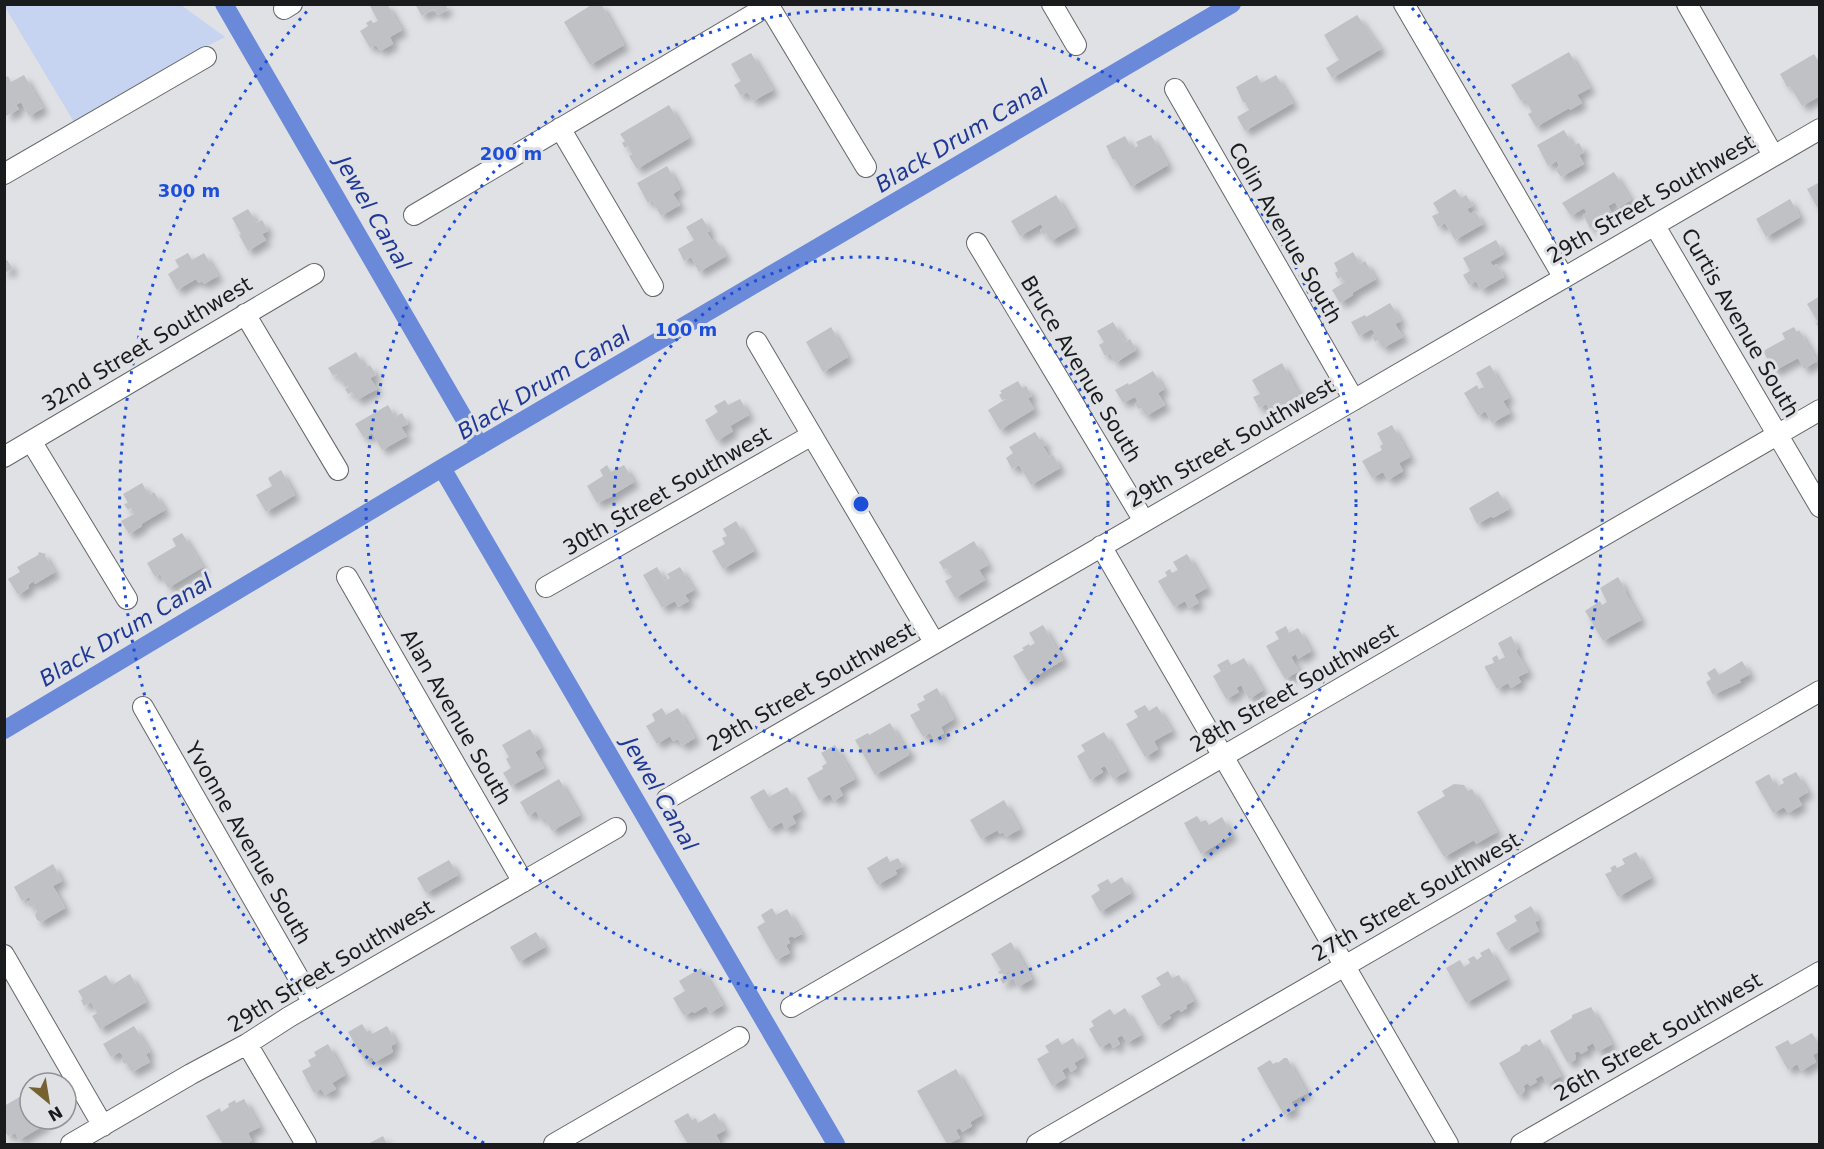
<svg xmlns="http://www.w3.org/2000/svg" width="1824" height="1149" font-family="'DejaVu Sans',sans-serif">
  <defs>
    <filter id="shadow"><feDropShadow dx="5.5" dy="5.5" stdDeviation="3" flood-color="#0004"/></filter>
  </defs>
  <rect width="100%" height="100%" fill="#dfe1e5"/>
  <!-- green -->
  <path fill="#c6d4f2" d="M5 4 181 5 225 37 179 60 139 95 74 122 5 7Z"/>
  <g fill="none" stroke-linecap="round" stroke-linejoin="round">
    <!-- canal -->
    <path stroke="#6a89d9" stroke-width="18" d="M224 4 480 446
      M442 468 836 1144
      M4 730 442 468 1232 4"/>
  </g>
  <!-- building -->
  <path fill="#c0c1c5" filter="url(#shadow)" d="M369 4H387L402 30 390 37 393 44 380 51 376 45 370 48 360 31 368 26 366 23 371 20 373 23 378 21Z
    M415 4H445L448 9 438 15 434 9 422 16Z
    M593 4H601L624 45 590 65 564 22Z
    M1357 15 1381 49 1332 78 1326 68 1339 60 1324 35Z
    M1569 52 1590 88 1577 95 1582 103 1570 110 1569 108 1536 127 1528 114 1532 112 1525 99 1521 101 1511 85Z
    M751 53 773 90 753 101 747 92 741 96 734 85 741 81 731 64Z
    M1814 54 1820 64V74L1817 75 1820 79V96L1802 106 1790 86 1787 87 1780 74Z
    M24 75 43 108 29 116 21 102 16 105 19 109 6 116 4 78 8 76 11 82Z
    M1257 75 1261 83 1276 75 1293 103 1245 131 1237 117 1249 110 1245 102H1243L1236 87Z
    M669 105 689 138 637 169 629 156 632 154 628 146 625 148 622 143 625 141 620 134Z
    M1564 130 1573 146 1579 143 1584 152 1579 155 1584 164 1561 177 1556 170 1559 166 1557 161 1548 166 1537 145Z
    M1151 135 1168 165 1131 187 1115 159 1113 160 1106 146 1125 136 1132 149 1138 146 1136 142Z
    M667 166 680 189 673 194 680 205 661 216 652 200 648 203 637 183Z
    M1614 172 1631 200 1618 208 1615 202 1608 206 1613 215 1590 228 1583 215 1587 213 1584 208 1571 216 1562 203Z
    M1820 182V205L1817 207 1807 189Z
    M1455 189 1461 198 1466 195 1473 206 1467 209 1470 214 1475 211 1483 224 1455 240 1445 223 1438 227 1432 216 1439 213 1433 203Z
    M1056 195 1075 227 1051 241 1046 233 1043 235 1040 230 1043 228 1041 224 1020 236 1011 221Z
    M1790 199 1800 217 1766 237 1756 219Z
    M248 209 257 223 262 220 268 231 262 234 266 240 248 251 239 235 241 234 232 218Z
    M702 218 710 231 707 232 712 241 715 239 726 256 699 272 691 257 684 261 678 249 694 240 686 227Z
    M1496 240 1504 254 1490 262 1493 266 1497 264 1504 277 1481 290 1476 281 1469 285 1463 275 1470 271 1463 258Z
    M1353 252 1360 264 1365 261 1376 279 1352 293 1353 295 1340 303 1332 290 1345 282 1341 277 1338 279 1335 273 1338 271 1334 263Z
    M188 253 192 260 204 253 218 276 204 284 202 281 199 283 196 279 177 290 168 274 179 267 175 260Z
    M7 260 13 269 4 273V261Z
    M1820 296V330L1816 323 1818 322 1807 304Z
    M1390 303 1401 321 1395 324 1403 337 1383 348 1378 340 1375 342 1372 336 1375 334 1372 329 1359 336 1351 322 1365 315 1366 317Z
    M1113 322 1125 342 1130 339 1136 350 1115 363 1110 353 1105 356 1099 345 1104 342 1097 331Z
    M831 327 848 357 823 372 806 342Z
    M1794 327 1797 332 1799 330 1817 361 1804 369 1798 358 1774 371 1763 351 1785 339 1782 333Z
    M356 352 365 368 370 365 376 375 370 378 377 389 357 400 352 392 348 394 345 389 349 387 345 381 342 383 336 374 333 376 328 368Z
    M1282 363 1300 396 1271 413 1266 404 1259 408 1253 397 1260 394 1252 380Z
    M1490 365 1509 398 1503 401 1510 413 1492 423 1485 411 1478 416 1464 393 1477 385 1479 389 1484 387 1476 373Z
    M1153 371 1164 389 1158 393 1165 405 1146 416 1141 408 1138 409 1135 404 1138 402 1135 397 1123 403 1115 390 1128 383 1129 385Z
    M1018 381 1022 388 1026 386 1032 396 1028 398 1034 409 1000 430 988 410 1006 399 1002 400 999 395 1002 393 1000 391Z
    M740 399 749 415 730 426 733 431 717 441 705 420 718 412 714 406 725 400 728 405Z
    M388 405 395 417 402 413 408 424 401 427 407 436 382 450 372 433 364 438 355 424Z
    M1392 425 1410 457 1399 463 1403 471 1388 480 1383 472 1372 478 1362 461 1382 450 1380 446 1383 444 1377 433Z
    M1035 432 1040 440 1042 438 1046 445 1043 446 1049 457 1053 455 1060 468 1031 485 1019 465 1012 469 1006 458 1013 453 1009 447Z
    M607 465 611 472 624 465 634 482 614 494 615 495 597 503 587 486 603 476 600 470Z
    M281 470 295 495 266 512 256 495 272 486 268 478Z
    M142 483 149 495 154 492 165 510 141 524 142 526 129 534 121 521 134 514 131 508 128 510 124 504 128 503 123 494Z
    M1498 491 1509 509 1493 518 1492 516 1477 524 1469 508Z
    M736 521 754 551 723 569 712 551 725 544 722 538 727 536 723 529Z
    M182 533 203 567 168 588 160 574 155 577 147 563 176 546 172 539Z
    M974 541 988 565 979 570 985 580 955 598 945 581 952 577 946 568 944 570 939 562Z
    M39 552 46 554 45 556 55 572 35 584 34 581 28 585 29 588 18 595 8 579 20 572 17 567 38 555Z
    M1187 554 1207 588 1194 595 1199 603 1189 608 1185 601 1174 607 1158 581 1167 576 1165 572 1170 569 1172 573 1178 570 1173 562Z
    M657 567 665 581 670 578 667 574 680 567 694 590 685 595 689 601 678 607 675 601 662 608 643 575Z
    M1618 577 1626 591 1625 592 1641 620 1603 641 1585 611 1600 601 1602 605 1607 602 1600 588Z
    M1043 625 1063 660 1028 681 1013 656 1024 650 1022 648 1029 644 1030 646 1035 643 1029 633Z
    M1286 626 1289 633 1298 628 1311 651 1298 659 1296 654 1291 657 1299 671 1285 679 1266 646 1279 639 1275 632Z
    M1511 636 1518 649 1516 651 1528 672 1518 677 1521 682 1511 688 1508 683 1497 689 1485 668V666L1494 663 1492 658 1497 655 1499 660 1505 657 1498 643Z
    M1244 658 1263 690 1249 699 1241 685 1236 688 1239 692 1226 699 1213 676 1221 671 1217 665 1228 659 1231 665Z
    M1742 661 1750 674 1739 680 1741 682 1713 695 1706 682 1711 679 1707 673 1715 668 1719 675Z
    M937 688 954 719 941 727 944 733 934 739 930 733 923 737 910 715 920 710 917 704 925 700 923 696Z
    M1145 705 1149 711 1157 706 1172 731 1154 741 1158 749 1145 757 1126 724 1138 717 1134 711Z
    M662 708 666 715 678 708 695 738 682 746 678 739 673 741 670 736 657 744 646 726 655 721 652 714Z
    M890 723 905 748 907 747 909 750V755L875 775 855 740 868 733 869 735Z
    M530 729 541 748 535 752 544 768 511 786 503 773 511 768 506 759 509 757 502 745Z
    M1104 732 1127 771 1113 779 1105 766 1100 768 1103 772 1090 780 1077 756 1085 751 1081 745Z
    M835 745 855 779 839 788 843 795 834 801 830 794 819 800 807 778 823 769 822 766 827 763 821 753Z
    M1796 772 1808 792 1798 798 1802 805 1788 813 1784 807 1773 813 1755 782 1769 774 1776 787 1784 783 1782 779Z
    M559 779 580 815 552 831 545 818 541 820 536 811 528 816 520 802Z
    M1454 784 1464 785 1468 791 1472 789 1497 832 1476 844 1474 840 1444 857 1417 812 1445 796 1442 791Z
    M787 787 801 811 792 816 796 823 785 829 782 822 769 829 750 797 764 789 769 797Z
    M1004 800 1020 829 1006 837 1003 832 1000 834 997 830 996 831 981 839 970 820Z
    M1197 816 1201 822 1206 820 1209 825 1222 817 1232 835 1201 854 1184 823Z
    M1636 852 1651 878 1618 897 1605 874 1612 871 1610 868 1615 865 1617 868 1625 864 1622 859Z
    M887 856 890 862 898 858 903 866 895 870 897 874 877 885 867 868Z
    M449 860 458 875 426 893 417 878Z
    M53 864 62 881 53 886 65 908 41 922 37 920 35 915 37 911 34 905 30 907 27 902 31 900 29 897 22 901 14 887Z
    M1122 877 1131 893 1100 912 1091 896 1100 890 1097 885 1108 879 1111 884Z
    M1531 906 1539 920 1535 922 1539 931 1506 950 1496 933 1517 921 1514 916Z
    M772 908 776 915 787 909 802 934 794 938 792 936 788 938 790 943 786 945 790 953 776 960 757 927 765 922 761 915Z
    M536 932 545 947 519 962 510 947Z
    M1011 942 1032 979 1018 987 1013 978 1003 984 1000 979 1010 973 1009 971 1003 975 1002 973 1000 974 998 972 1001 970 991 954Z
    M1489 948 1507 979 1466 1003 1446 968 1460 960 1464 967 1470 963 1468 959 1474 956 1477 960 1482 956 1480 953Z
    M701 968 723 1005 710 1013 706 1006 694 1013 693 1011 684 1016 673 998 685 991 679 981Z
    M1168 971 1172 978 1179 975 1194 1001 1186 1005 1187 1008 1181 1012 1179 1009 1169 1015 1171 1018 1158 1026 1141 996 1161 985 1156 978Z
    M130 974 146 1002 100 1029 92 1016 97 1013 91 1002 84 1006 81 1000 83 999 78 991 106 975 112 985Z
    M1591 1007 1612 1044 1598 1052 1593 1043 1586 1047 1588 1050 1581 1054 1579 1051 1574 1053 1576 1056 1575 1060 1571 1062H1567L1550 1031 1572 1018V1015Z
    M1125 1008 1141 1035 1127 1043 1122 1035 1117 1038 1120 1044 1113 1048 1110 1042 1100 1048 1089 1029 1094 1026 1091 1021 1110 1009 1114 1015Z
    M362 1024 367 1032 370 1030 372 1034 387 1026 396 1043 391 1046 393 1052 375 1062 372 1057 365 1061 348 1032Z
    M134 1026 150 1052 146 1054 150 1062 132 1072 126 1063 124 1064 121 1059 124 1058 120 1052 111 1057 103 1044Z
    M1812 1033 1820 1046V1051L1813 1055 1816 1062 1801 1071 1797 1064 1788 1070 1775 1047 1788 1040 1791 1045Z
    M1058 1038 1062 1045 1073 1038 1084 1057 1074 1063 1077 1068 1071 1072 1068 1067 1062 1070 1066 1078 1052 1086 1037 1059 1049 1052 1045 1046Z
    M1540 1039 1561 1076 1547 1084 1542 1075 1535 1079 1537 1082 1530 1086 1528 1083 1523 1086 1525 1089 1524 1092 1520 1095 1517 1094 1499 1063 1520 1051 1521 1047 1526 1044 1529 1046Z
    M328 1044 345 1075 332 1083 336 1089 325 1095 321 1089 314 1093 302 1071 311 1066 308 1060 316 1056 314 1052Z
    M1284 1058H1287L1307 1093 1291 1102 1295 1109 1284 1115 1257 1068 1270 1060 1273 1064 1277 1062 1278 1063Z
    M956 1069 982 1115 970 1122 972 1126 962 1132 960 1128 956 1130 960 1138 947 1144 917 1091Z
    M30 1091V1119H43L46 1124 19 1140 15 1133 8 1136 4 1130V1106Z
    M244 1099 260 1127 248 1133 252 1141 245 1144H223L206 1116 220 1108 221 1112 229 1107 228 1104 235 1100 236 1103Z
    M688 1113 692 1120 696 1118 698 1123 715 1113 725 1130 716 1135 720 1142 715 1144H706L704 1142 700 1144H688L674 1121Z
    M383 1136 387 1144H368Z"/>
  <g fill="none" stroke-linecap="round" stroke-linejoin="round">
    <!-- minor casing -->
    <g stroke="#646669" stroke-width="22">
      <path id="minor" d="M1052 4 1076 45
        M1404 4 1564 278
        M1687 4 1773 155
        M769 6 866 167
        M284 9 292 4
        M1175 89 1354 400
        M560 128 653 286
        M4 174 206 57
        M414 215 771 4
        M1655 226 1820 507
        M977 243 1144 521
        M245 314 338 470
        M757 342 934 642
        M31 441 127 599
        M4 457 314 274
        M1101 546 1448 1144
        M347 577 523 882
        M546 587 812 435
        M143 707 313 1003
        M667 799 1820 129
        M4 955 103 1126
        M791 1007 1820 410
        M247 1044 306 1144
        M71 1144 191 1074 247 1044 289 1017 616 828
        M554 1144 739 1037
        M1037 1144 1820 691
        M1521 1144 1820 972"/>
    </g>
    <!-- minor -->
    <use href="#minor" stroke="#fff" stroke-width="20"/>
  </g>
  <!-- distance rings -->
  <g fill="none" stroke="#1d4ed8" stroke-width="3" stroke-dasharray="3 6">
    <circle cx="861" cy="504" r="247"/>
    <circle cx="861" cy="504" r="495"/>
    <path d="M484 1143A742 742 0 0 1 310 8M1412 8A742 742 0 0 1 1238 1143"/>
  </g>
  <g text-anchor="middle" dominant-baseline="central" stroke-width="6" stroke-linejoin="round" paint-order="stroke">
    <!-- street labels -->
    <g font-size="21" fill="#1a1b1c" stroke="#dfe1e5">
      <text transform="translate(1651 199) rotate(-30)">29th Street Southwest</text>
      <text transform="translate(1285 233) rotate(60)">Colin Avenue South</text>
      <text transform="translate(1740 323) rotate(60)">Curtis Avenue South</text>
      <text transform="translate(147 344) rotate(-31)">32nd Street Southwest</text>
      <text transform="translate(1081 369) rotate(59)">Bruce Avenue South</text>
      <text transform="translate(1231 443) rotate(-30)">29th Street Southwest</text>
      <text transform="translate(667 491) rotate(-30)">30th Street Southwest</text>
      <text transform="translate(811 687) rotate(-30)">29th Street Southwest</text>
      <text transform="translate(1294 688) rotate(-30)">28th Street Southwest</text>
      <text transform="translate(456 717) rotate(60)">Alan Avenue South</text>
      <text transform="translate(248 843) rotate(60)">Yvonne Avenue South</text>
      <text transform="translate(1416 897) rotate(-30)">27th Street Southwest</text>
      <text transform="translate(331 966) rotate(-31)">29th Street Southwest</text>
      <text transform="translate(1658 1037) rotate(-30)">26th Street Southwest</text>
    </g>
    <!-- water labels -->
    <g font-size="22" font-style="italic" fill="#1f3895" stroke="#dfe1e5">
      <text transform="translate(962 136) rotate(-31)">Black Drum Canal</text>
      <text transform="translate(373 213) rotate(60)">Jewel Canal</text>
      <text transform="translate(544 383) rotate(-31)">Black Drum Canal</text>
      <text transform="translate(126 630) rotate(-31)">Black Drum Canal</text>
      <text transform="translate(660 794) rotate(60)">Jewel Canal</text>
    </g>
  </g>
  <circle cx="861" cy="504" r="9" fill="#1d4ed8" stroke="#dfe1e5" stroke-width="3"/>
  <g font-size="18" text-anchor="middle" font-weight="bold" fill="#1d4ed8" stroke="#dfe1e5" stroke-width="6" stroke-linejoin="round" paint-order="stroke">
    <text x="511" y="160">200 m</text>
    <text x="189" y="197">300 m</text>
    <text x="686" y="336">100 m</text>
  </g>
  <!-- border -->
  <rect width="1824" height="1149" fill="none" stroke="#1a1b1c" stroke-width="12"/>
  <!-- north arrow -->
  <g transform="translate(48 1101) rotate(150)"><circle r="28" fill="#dfe1e5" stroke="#909295" stroke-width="1.5"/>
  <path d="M0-4.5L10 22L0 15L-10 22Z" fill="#766231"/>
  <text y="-9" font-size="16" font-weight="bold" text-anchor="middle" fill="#1a1b1c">N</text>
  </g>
</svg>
